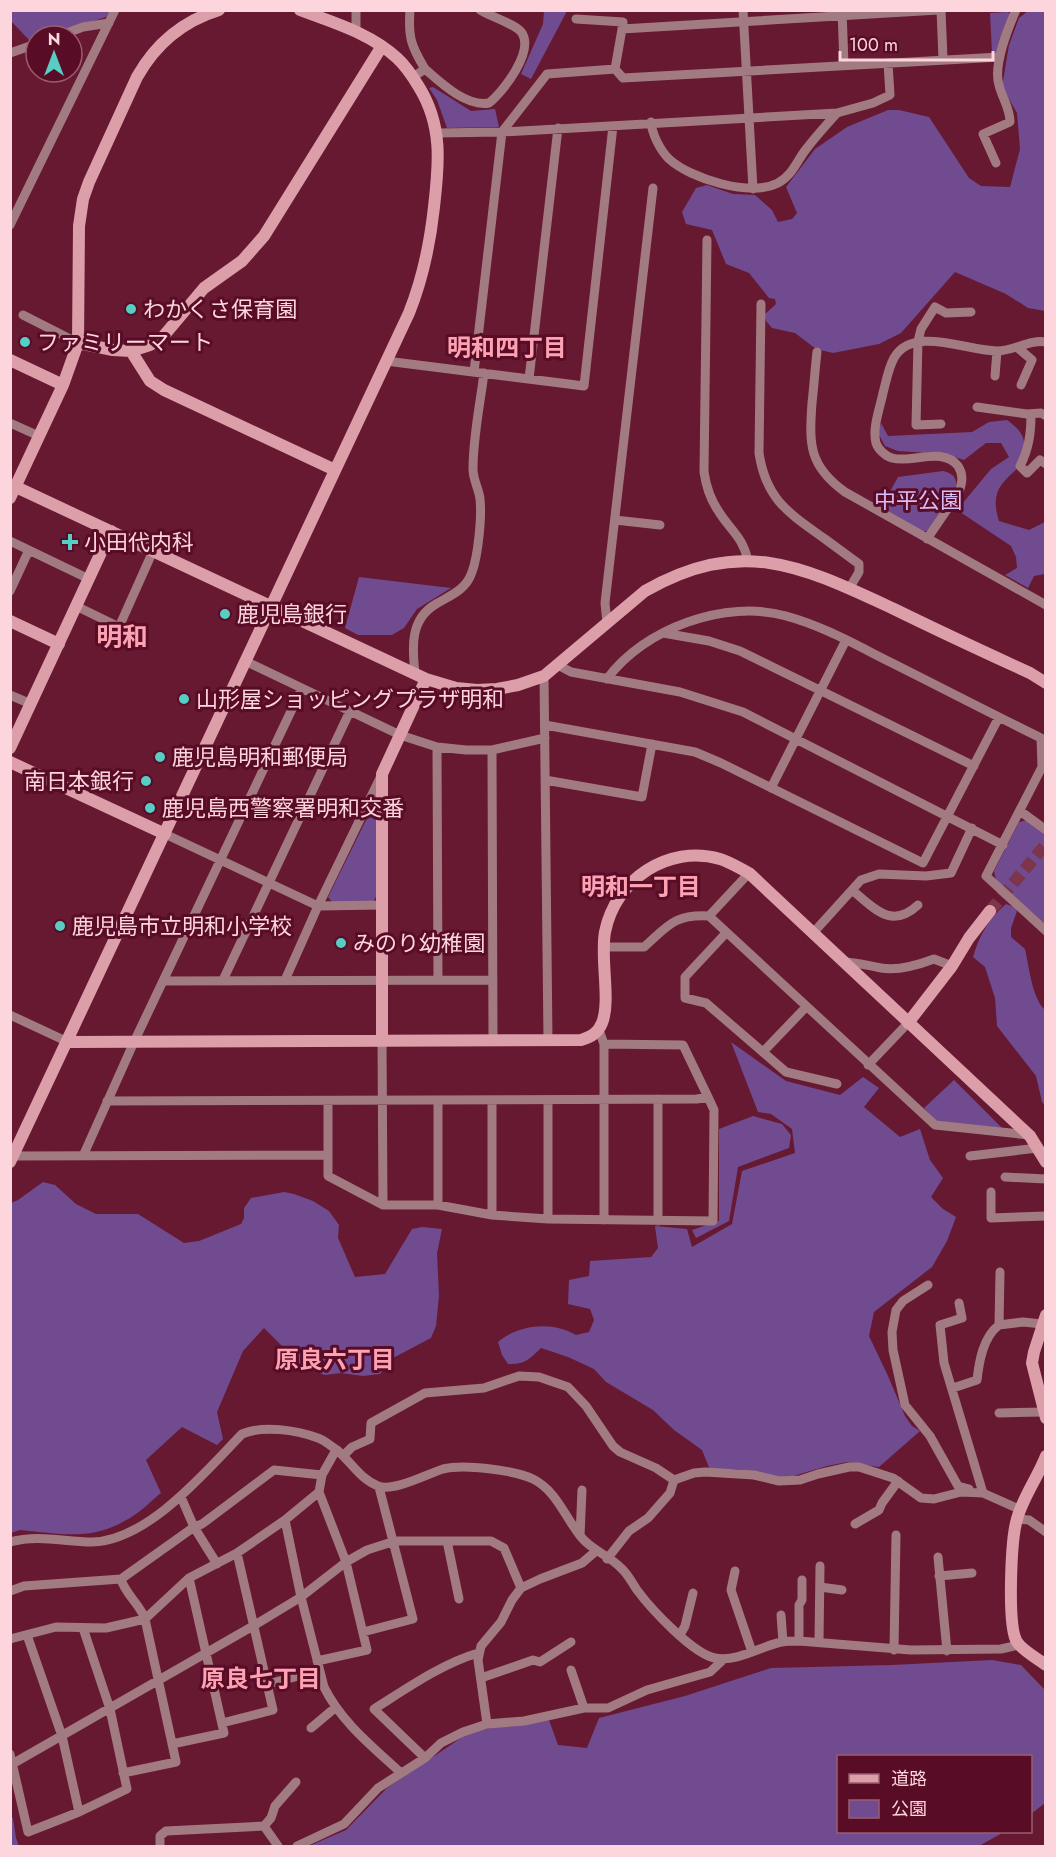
<svg xmlns="http://www.w3.org/2000/svg" width="1056" height="1857" font-family="Jost,'Noto Sans JP',sans-serif">
  <rect width="100%" height="100%" fill="#661930"/>
  <!-- green -->
  <path fill="#704b90" d="M10 11H110L106 17 46 36H36V39L30 41 11 21Z
    M544 11H567L531 79 521 74 543 24Z
    M1028 11H1045V311L1028 308 1006 294 955 272 901 333 879 344 833 353 816 349 795 333 772 328 766 321 764 315 776 304 775 299 769 298 749 273 726 264 712 230 686 224 682 212 696 188 707 185 733 194 755 195 772 210 778 222 792 219 797 213 786 187 815 149 847 127 888 110H899L929 117 969 178 981 186 1010 187 1020 149 1017 113 1002 87 1009 45 1019 18Z
    M1008 12 1011 15 997 53H992L990 13Z
    M433 87 471 111 495 109 499 127 447 128 437 100 429 88Z
    M1007 420C1025 433 1026 440 1024 462 1003 483 989 489 999 521L1029 530 1045 522V574L1034 576 1028 588 1005 575 1017 568 1016 557 1011 546 957 510 991 469 1009 457 1001 443H986L964 460 944 454 898 451 885 446 878 433 881 423 888 436 972 432 989 422Z
    M943 471C952 473 957 477 956 486L928 531H922L881 508 898 477Z
    M359 577 451 588 417 609 404 628 392 635H358L345 628Z
    M372 808 376 809V897L373 902H332L328 897Z
    M1027 820 1045 835V924H1042L996 880 994 871 1019 822Z
    M1006 904 1014 907 1017 911 1011 928V937L1025 949C1029 966 1032 998 1045 1010V1105L1042 1102 1036 1076 997 1026 995 998 985 967 973 957C979 936 989 918 1006 904Z
    M731 1042 786 1081 840 1095 863 1077 879 1088 864 1107 900 1137 920 1129 930 1160 943 1178 931 1197 943 1209 956 1217 947 1241 932 1267 874 1312 869 1336 888 1376 905 1416 912 1426 920 1431 879 1467 847 1462 827 1466 780 1480 738 1469 710 1470 702 1450 674 1430 653 1410 606 1382 594 1369 568 1357 541 1348C530 1359 524 1365 508 1364L502 1355 498 1342C519 1324 553 1321 576 1335L589 1332 594 1320 590 1309 568 1304 569 1280 589 1276 590 1261 651 1257 658 1248 655 1226 687 1229 692 1247 732 1224 742 1171 795 1153 792 1129 771 1114 758 1112Z
    M954 1080 1002 1128 935 1121 924 1108Z
    M753 1116 782 1124 791 1135 789 1148 738 1167 729 1221 696 1238 692 1230 719 1221V1129Z
    M43 1182 55 1185 76 1204 96 1214H138L184 1243 199 1241 241 1224 244 1218V1208L251 1198 284 1192 294 1194 313 1201 329 1211 339 1225 338 1238 355 1277 385 1274 412 1229 422 1227 442 1229 437 1253 439 1296 436 1326 431 1338 391 1359 380 1374 363 1376 341 1373 325 1375 304 1368 264 1328 243 1351 217 1412 223 1439 217 1445 182 1427 146 1460 161 1493C152 1500 143 1510 133 1516 93 1542 64 1534 20 1530L11 1533V1203L18 1200Z
    M992 1660 1021 1665 1045 1690V1803L1031 1814 1030 1756H838V1832H1004L979 1846H309L346 1830 387 1788 467 1734 494 1727 549 1720 558 1745 587 1748 599 1718 685 1696 771 1668 892 1665Z
    M11 1817 13 1818 16 1838 19 1846H11Z"/>
  <g fill="none" stroke-linecap="round" stroke-linejoin="round">
    <!-- secondary-tunnel -->
    <path stroke="#7c354a" stroke-width="12" stroke-dasharray="12 6" stroke-linecap="butt" d="M990 911 1046 844"/>
    <!-- street -->
    <path stroke="#a27b82" stroke-width="9" d="M410 10C408 37 411 46 425 69
      M743 10 753 189
      M842 10 844 65
      M938 10 622 29 615 69 623 78 1000 57
      M941 10 943 59
      M576 19 623 22 622 29
      M356 31V10
      M59 36 83 27 109 23
      M10 53 36 44
      M413 77 425 69C441 83 466 107 489 103 503 92 534 52 522 33 516 24 491 17 480 10
      M651 122C652 134 660 150 669 159 691 179 750 197 778 183 793 175 797 160 807 148 816 136 827 124 837 113
      M437 133 502 132 837 113 873 103 890 95 888 63
      M996 163 983 134 1010 122C1010 108 1002 98 999 85 993 66 1008 28 1016 10
      M10 225 115 10
      M707 240 704 472C706 486 710 499 719 512 731 531 743 537 748 561
      M761 304 759 453C766 500 789 513 825 539 836 547 848 556 859 564V572L849 589
      M23 315 78 343
      M1018 348 1032 360 1021 385
      M817 352C815 369 814 386 812 403 809 445 809 466 845 492L1046 605
      M386 361 584 386 613 126
      M474 372 502 132 547 74 615 69
      M995 376 997 351
      M529 379 558 128
      M977 407 1027 414 1041 413 1046 416
      M1031 414C1031 433 1029 449 1020 466L1027 473 1040 460 1046 464
      M10 423 39 436
      M941 424 916 425 918 341 921 329 935 307 946 313 971 312
      M615 520 660 525
      M927 539 959 492C962 483 964 475 958 466 942 446 912 464 892 458 885 456 878 449 876 443 872 428 880 408 883 393 886 382 888 369 894 358 913 325 967 351 997 351 1014 351 1030 339 1046 342
      M10 541 89 579
      M10 591 29 550
      M76 606 119 627 153 551
      M607 623 605 603 653 188
      M663 633 709 641 740 651 974 766
      M245 661 400 735 437 747 466 750H492L545 738
      M558 665 571 672 680 692 743 712 1003 845
      M415 673C412 647 410 619 436 604 451 595 466 590 472 572 478 556 482 517 480 499 479 489 473 480 473 469 473 437 480 405 484 373
      M544 676 548 1040
      M607 679C644 628 726 599 786 616 823 626 856 645 890 662 940 687 990 713 1041 738L1042 767 986 876 1046 931
      M10 695 31 704
      M545 725 695 752 721 763 923 863 999 717
      M437 747 438 980
      M492 750 493 1039
      M545 780 642 797 652 744
      M771 788 846 640
      M1020 811 1046 830
      M165 834 318 906 383 905
      M852 890C874 908 891 930 918 905
      M709 916 749 873
      M726 933 685 977V998L706 1003 786 1072 837 1084
      M813 933 861 880 879 874 926 876 951 873 972 828
      M604 947H644C668 926 674 914 709 916L935 1125 1029 1135
      M843 962C857 962 868 966 881 968 898 971 918 965 934 959L952 966
      M223 980 350 711
      M285 980 318 906 381 776
      M163 981 493 980
      M10 1015 68 1042
      M599 1030 604 1044 683 1045 708 1097
      M382 1040 383 1205
      M763 1052 806 1007
      M868 1065 908 1023
      M658 1099V1221
      M492 1100V1215
      M107 1101 697 1099 708 1097 714 1110 713 1221 548 1219 492 1215 438 1205H383L328 1176V1101
      M13 1156 327 1155
      M83 1156 134 1042 302 688
      M970 1156 1038 1148
      M1005 1177 1046 1179
      M991 1192V1218L1046 1216
      M438 1205V1100
      M548 1219V1100
      M604 1220V1044
      M928 1285 903 1301 896 1310 892 1332 893 1350 905 1405 930 1436 958 1486 969 1489
      M959 1303 962 1318 940 1325 944 1363 983 1493
      M999 1325 1000 1272
      M953 1388 977 1380C979 1362 983 1337 999 1325L1023 1322 1042 1324
      M999 1413 1044 1412
      M343 1456 352 1447 370 1439 371 1423 425 1393 484 1388 519 1376 539 1377 568 1387 586 1406 613 1446 620 1452 656 1468 674 1480 670 1493 648 1518 629 1531 607 1559
      M674 1480 694 1473 705 1472 754 1475 779 1481 800 1480 818 1474 849 1467H859L893 1478 921 1498 934 1499 961 1492 983 1493 1021 1510
      M181 1497 194 1527 217 1564
      M1017 1519 1029 1520 1046 1532
      M285 1520 301 1597 324 1687C341 1722 373 1747 401 1773
      M855 1524 879 1510 882 1503 898 1481
      M580 1536 582 1490
      M447 1541 459 1599
      M10 1542C39 1534 64 1542 92 1542 148 1541 206 1471 242 1434 263 1425 296 1430 318 1438 324 1440 331 1446 337 1450 351 1462 360 1479 378 1486 394 1492 427 1474 443 1469 464 1464 514 1470 533 1479 557 1491 565 1518 582 1538 593 1551 610 1556 621 1568 628 1574 632 1583 637 1590 651 1609 693 1654 715 1658 738 1662 759 1647 781 1642 787 1641 793 1641 799 1641L911 1650 1001 1649 1019 1645
      M938 1557 947 1651
      M735 1571 731 1590 752 1652
      M939 1576 972 1573
      M121 1579C125 1594 140 1604 145 1619L176 1762 123 1773
      M820 1587 842 1590
      M10 1591 24 1586 121 1579 194 1527 202 1524 274 1470 322 1475
      M781 1615 783 1642
      M363 1632 413 1619 379 1487
      M27 1635 62 1736 79 1812
      M680 1635 685 1626 693 1593
      M10 1639 56 1627 106 1628 145 1619 189 1578 237 1553 285 1520 319 1492 322 1475 336 1450
      M799 1641V1605L802 1600V1580
      M819 1641 820 1566
      M894 1650 896 1535
      M317 1661 367 1650 346 1562 319 1492
      M571 1670 584 1708
      M481 1678 533 1660 540 1662 571 1642
      M267 1684 319 1671
      M222 1723 273 1710 237 1553
      M487 1724 478 1660 481 1646 501 1622 512 1600 521 1588 540 1579 582 1563 596 1551
      M311 1728 336 1707
      M172 1744 224 1733 189 1578
      M10 1754 28 1832 79 1812 127 1789 110 1709 83 1628
      M425 1758 374 1709C406 1689 441 1664 478 1653
      M14 1763 255 1625 301 1597 346 1562 367 1550 395 1541H491L504 1548 521 1588
      M264 1826 271 1818 275 1806 296 1782
      M160 1846V1836L166 1831 264 1826 278 1846
      M297 1846 344 1824 378 1788 425 1758 441 1743 463 1732 487 1724 524 1721 584 1708H608L647 1690 710 1672 724 1659"/>
    <!-- secondary -->
    <path stroke="#dc9faa" stroke-width="12" d="M78 343 113 350 131 351 150 345 161 339 204 288 242 261 264 236 382 46
      M131 351 150 381 164 390 335 470
      M10 360 63 385
      M16 487 426 679 456 688 477 690 497 689 518 685 544 676 645 591C742 536 801 566 894 609 939 631 984 652 1030 673L1046 683
      M10 498 63 385 78 343 79 226 83 199 89 182 137 77C155 45 183 21 219 10
      M10 621 59 644
      M10 748 111 531
      M10 762 165 834
      M908 1023 952 966 969 938 990 911
      M382 1040V774L426 679
      M68 1042 581 1040C591 1037 598 1033 602 1023 611 1001 600 958 605 932 615 880 668 844 720 859 730 862 739 868 749 873L1030 1136 1046 1162
      M10 1162 409 313C423 278 430 244 434 207 439 164 443 126 419 87 413 77 406 66 397 58 370 33 334 23 300 10
      M1046 1315 1034 1352 1032 1363 1046 1418
      M1046 1456C1038 1477 1023 1497 1017 1519 1011 1539 1007 1626 1017 1642 1023 1651 1037 1658 1046 1665"/>
  </g>
  <!-- markers -->
  <g fill="#56cec3" stroke="#590c26" stroke-width="2">
    <circle cx="131" cy="309" r="6"/>
    <circle cx="25" cy="342" r="6"/>
    <path d="M67 533h6v6h6v6h-6v6h-6v-6h-6v-6h6z"/>
    <circle cx="225" cy="614" r="6"/>
    <circle cx="184" cy="699" r="6"/>
    <circle cx="160" cy="757" r="6"/>
    <circle cx="146" cy="781" r="6"/>
    <circle cx="150" cy="808" r="6"/>
    <circle cx="60" cy="926" r="6"/>
    <circle cx="341" cy="943" r="6"/>
  </g>
  <g text-anchor="middle" dominant-baseline="central" stroke-width="6" stroke-linejoin="round" paint-order="stroke">
    <!-- poi labels -->
    <g font-size="22" fill="#fcd6dc" stroke="#590c26" text-anchor="start">
      <text x="143" y="309">わかくさ保育園</text>
      <text x="37" y="342">ファミリーマート</text>
      <text x="84" y="542">小田代内科</text>
      <text x="237" y="614">鹿児島銀行</text>
      <text x="196" y="699">山形屋ショッピングプラザ明和</text>
      <text x="172" y="757">鹿児島明和郵便局</text>
      <text x="134" y="781" text-anchor="end">南日本銀行</text>
      <text x="162" y="808">鹿児島西警察署明和交番</text>
      <text x="72" y="926">鹿児島市立明和小学校</text>
      <text x="353" y="943">みのり幼稚園</text>
    </g>
    <!-- park labels -->
    <g font-size="22" fill="#dabdf8" stroke="#590c26">
      <text x="918" y="500">中平公園</text>
    </g>
    <!-- neighbourhood labels -->
    <g font-size="24" font-weight="bold" fill="#fda2b3" stroke="#590c26">
      <text x="507" y="347">明和四丁目</text>
      <text x="641" y="886">明和一丁目</text>
      <text x="335" y="1359">原良六丁目</text>
      <text x="261" y="1678">原良七丁目</text>
    </g>
    <!-- quarter labels -->
    <g font-size="26" font-weight="bold" fill="#fda2b3" stroke="#590c26">
      <text x="122" y="637">明和</text>
    </g>
  </g>
  <!-- border -->
  <rect width="1056" height="1857" fill="none" stroke="#fcd6dc" stroke-width="24"/>
  <!-- legend -->
  <rect x="837" y="1755" width="195" height="78" fill="#590c26" stroke="#9a5d6f" stroke-width="1.5"/>
  <rect x="849" y="1774" width="30" height="9" fill="#dc9faa" stroke="#9a5d6f" stroke-width="1.5"/>
  <text x="891" y="1785" font-size="18" fill="#fcd6dc">道路</text>
  <rect x="849" y="1800" width="30" height="18" fill="#704b90" stroke="#9a5d6f" stroke-width="1.5"/>
  <text x="891" y="1815" font-size="18" fill="#fcd6dc">公園</text>
  <!-- north arrow -->
  <g transform="translate(54 54)"><circle r="28" fill="#590c26" stroke="#9a5d6f" stroke-width="1.5"/>
  <path d="M0-4.5L10 22L0 15L-10 22Z" fill="#56cec3"/>
  <text y="-9" font-size="16" font-weight="bold" text-anchor="middle" fill="#fcd6dc">N</text>
  </g>
  <!-- scale -->
  <path d="M840 51v9h153v-9" fill="none" stroke="#fcd6dc" stroke-width="3"/>
  <text x="849" y="51" font-size="18" fill="#fcd6dc" stroke="#590c26" stroke-width="4.5" paint-order="stroke">100 m</text>
</svg>
